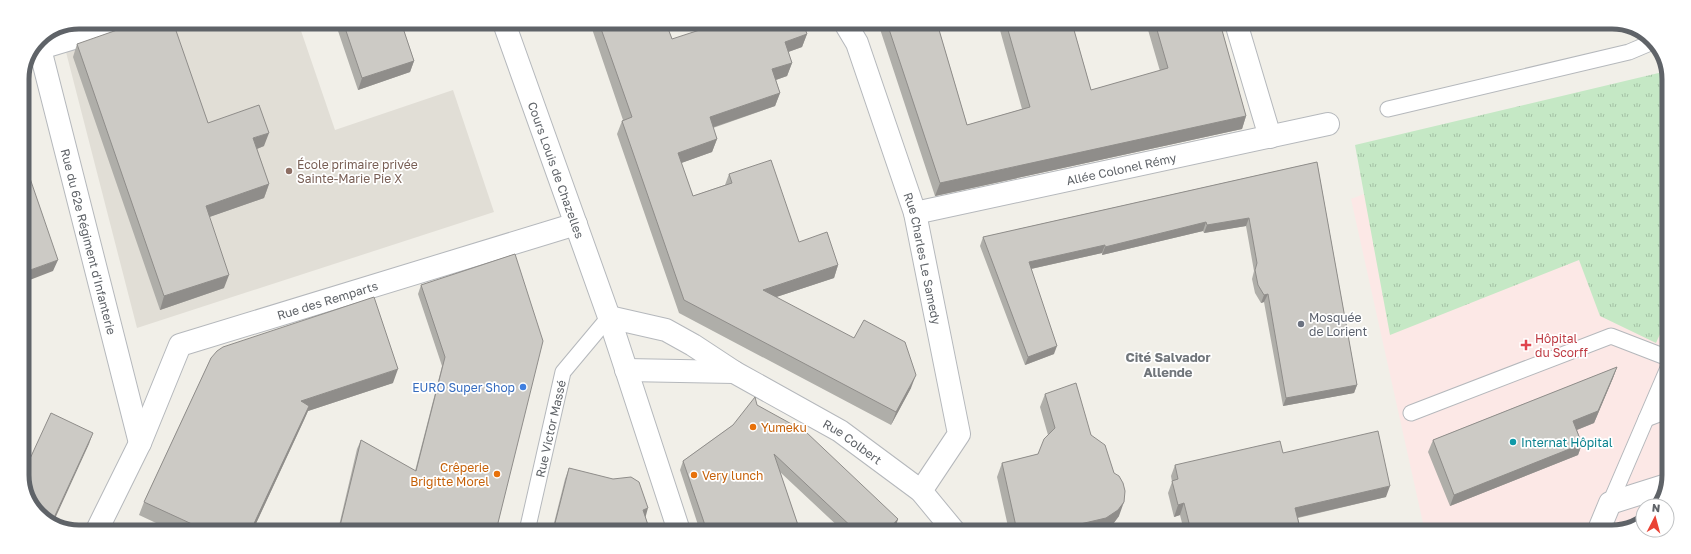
<svg xmlns="http://www.w3.org/2000/svg" width="1691" height="554" font-family="'Golos Text',sans-serif">
  <defs>
    <pattern id="grass-tufts" width="24" height="20" patternUnits="userSpaceOnUse"><rect width="24" height="20" fill="#c5e8c5"/><path d="M3 7l-1-3M5 7V3M7 7l1-3M15 17l-1-3M17 17v-4M19 17l1-3" fill="none" stroke="#a3c0a4"/></pattern>
  </defs>
  <rect width="100%" height="100%" fill="#f1efe8"/>
  <!-- education -->
  <path fill="#e1ded6" d="M153 22H298L335 130 453 90 494 212 137 328 66 52Z"/>
  <!-- medical -->
  <path fill="#fce8e6" d="M1669 75 1667 490 1656 506H1643V522L1613 532H1425L1351 199Z"/>
  <!-- grass -->
  <path fill="url(#grass-tufts)" d="M1667 71 1669 75 1668 316 1656 343 1600 316 1579 260 1390 335 1355 145Z"/>
  <g fill="none" stroke-linecap="round" stroke-linejoin="round">
    <!-- service casing -->
    <g stroke="#b5b8bc" stroke-width="17">
      <g id="service">
        <path d="M1388 109 1629 52 1655 41"/>
        <path d="M1411 413 1611 336 1668 358"/>
        <path d="M1646 419 1667 411"/>
        <path d="M1610 503 1668 368"/>
        <path id="s1" d="M527 531 563 372 609 317"/>
      </g>
    </g>
    <!-- minor casing -->
    <g stroke="#b5b8bc" stroke-width="24">
      <g id="minor">
        <path id="s2" d="M845 23 857 43 915 213 959 434 921 491"/>
        <path d="M1236 23 1270 137"/>
        <path id="s3" d="M38 41 140 443"/>
        <path d="M34 50 127 22"/>
        <path id="s4" d="M915 213 1328 124"/>
        <path id="s5" d="M609 317 666 330 693 345 734 372 840 431 921 491 954 531"/>
        <path d="M626 370 734 372"/>
        <path id="s6" d="M97 530 140 443 180 345 576 224"/>
        <path d="M1598 532 1610 503 1667 485"/>
      </g>
    </g>
    <!-- tertiary casing -->
    <g stroke="#b5b8bc" stroke-width="24">
      <g id="tertiary">
        <path id="s7" d="M504 23 609 317 679 531"/>
      </g>
    </g>
    <!-- service -->
    <use href="#service" stroke="#fff" stroke-width="15"/>
    <!-- minor -->
    <use href="#minor" stroke="#fff" stroke-width="22"/>
    <!-- tertiary -->
    <use href="#tertiary" stroke="#fff" stroke-width="22"/>
  </g>
  <!-- wall -->
  <path fill="#afaea9" d="M335 22H401L414 61 410 72 358 90Z
    M590 23H666L672 39 807 34 802 47 788 52 792 63 787 76 776 80 780 93 775 106 713 128 717 139 712 152 681 163 693 196 725 185 729 174 799 242 838 265 834 278 776 297 911 388 891 425 679 313 617 134 622 121 623 120Z
    M878 23H937L967 125 1022 109 998 23H1072L1091 90 1160 71 1146 23H1220L1246 116 1242 129 935 196Z
    M77 44 208 123 264 146 257 149 269 184 264 198 209 217 224 288 160 310 73 57Z
    M1317 162 1357 385 1354 393 1283 406 1264 302 1261 303 1255 293 1252 279 1254 271 1246 226 1204 233 1203 231 1102 255V253L1031 269 1054 354 1025 365 980 246 983 237Z
    M515 254 496 531 338 530 357 449 361 440 415 471 442 366 418 294 421 285Z
    M211 358 393 383 308 411 304 420 253 530H171L139 515 144 502Z
    M1617 367 1613 378 1594 423 1577 430 1582 444 1578 455 1450 506 1428 452 1433 440Z
    M1045 394 1091 435 1119 516 1113 524 1102 531H1009L997 477 1002 463 1038 454 1048 435 1040 407Z
    M757 405 898 519 895 528 892 531H843L780 472 800 531H700L680 470 683 461 733 425Z
    M1283 453 1386 497 1298 518 1301 532 1184 531 1180 515 1174 517 1168 493 1172 482 1171 476 1175 465Z
    M569 468 645 516 650 531H552L565 479Z"/>
  <!-- shaded-wall -->
  <path fill="#8f8d8a" d="M807 34 802 47 780 55 785 42Z
    M414 61 410 72 358 90 362 78Z
    M792 63 787 76 767 83 772 69Z
    M780 93 775 106 705 130 710 117Z
    M1246 116 1242 129 935 196 940 183Z
    M269 133 264 146 249 152 253 138Z
    M717 139 712 152 673 166 678 153Z
    M269 184 264 198 201 220 206 206Z
    M1249 218 1246 226 1204 233 1207 225Z
    M1206 222 1203 231 1102 255 1105 247Z
    M1105 245 1102 253 1026 270 1029 262Z
    M58 260 53 271 22 283V273Z
    M838 265 834 278 758 303 763 290Z
    M229 275 224 288 160 310 164 296Z
    M1268 294 1264 302 1261 303 1264 295Z
    M1057 346 1054 354 1025 365 1028 357Z
    M1617 367 1613 378 1594 423 1569 433 1573 421Z
    M398 369 393 383 308 411 304 420 253 530H251L301 401Z
    M916 375 911 388 891 425 896 412Z
    M1357 385 1354 393 1283 406 1286 398Z
    M93 433 89 444 53 523 52 522Z
    M1582 444 1578 455 1450 506 1454 495Z
    M1390 486 1386 497 1291 519 1295 508Z
    M1124 502 1119 516 1113 524 1102 531H1050Z
    M1184 503 1180 515 1174 517 1178 505Z
    M648 508 645 519 643 510Z
    M898 519 895 528 892 531H887Z"/>
  <!-- building -->
  <path fill="#cccac5" stroke="#8f8d8a" d="M140 22H173L208 123 259 105 269 133 253 138 269 184 206 206 229 275 164 296 77 44Z
    M343 22H401L414 61 362 78Z
    M599 23H666L672 39 721 23H803L807 34 785 42 792 63 772 69 780 93 710 117 717 139 678 153 693 196 732 183 729 174 771 160 799 242 827 232 838 265 763 290 854 338 864 320 905 342 916 375 896 412 684 300 622 121 632 117Z
    M887 23H937L967 125 1030 107 1006 23H1072L1091 90 1168 68 1155 23H1220L1246 116 940 183Z
    M22 155 58 260 22 273Z
    M1317 162 1357 385 1286 398 1268 294 1264 295 1258 285 1255 270 1257 263 1249 218 1207 225 1206 222 1105 247V245L1029 262 1057 346 1028 357 983 237Z
    M515 254 543 341 496 531 339 530 361 440 416 471 445 357 421 285Z
    M374 297 398 369 301 401 309 406 251 530H205L144 502 211 358 217 351 223 347Z
    M1617 367 1598 411 1573 421 1582 444 1454 495 1433 440Z
    M1076 383 1091 435 1105 445 1114 473 1119 476 1123 483 1125 491 1124 502 1118 510 1106 518 1050 531H1017L1002 463 1038 454 1044 439 1055 428 1045 394Z
    M755 397 757 405 806 432 898 519 887 531H856L774 454 800 531H707L683 461 733 425Z
    M51 413 93 433 52 522 34 510 22 479V476Z
    M1378 431 1390 486 1295 508 1301 532 1191 531 1184 503 1178 505 1172 481 1178 479 1175 465 1280 441 1283 453Z
    M569 468 613 479 631 477 639 482 648 508 643 510 650 531H553Z"/>
  <!-- markers -->
  <circle fill="#8d6e63" stroke="#fff" stroke-width="1.5" cx="289" cy="171" r="4"/>
  <circle fill="#6b7280" stroke="#fff" stroke-width="1.5" cx="1301" cy="324" r="4"/>
  <path fill="#e0444e" stroke="#fff" stroke-width="1.5" d="M1524 339h4v4h4v4h-4v4h-4v-4h-4v-4h4z"/>
  <circle fill="#3f7fe0" stroke="#fff" stroke-width="1.5" cx="523" cy="387" r="4"/>
  <g fill="#e8710a" stroke="#fff" stroke-width="1.5">
    <circle cx="753" cy="427" r="4"/>
    <circle cx="497" cy="474" r="4"/>
    <circle cx="694" cy="475" r="4"/>
  </g>
  <circle fill="#0f9aa8" stroke="#fff" stroke-width="1.5" cx="1513" cy="442" r="4"/>
  <g text-anchor="middle" dominant-baseline="central" stroke-width="3.5" stroke-linejoin="round" paint-order="stroke">
    <!-- education labels -->
    <g font-size="12" fill="#785e54" stroke="#fff" text-anchor="start">
      <text x="297" y="164">École primaire privée<tspan x="297" dy="14">Sainte-Marie Pie X</tspan></text>
    </g>
    <!-- street labels -->
    <g font-size="12" fill="#5f6368" stroke="#fff">
      <text stroke="none"><textPath href="#s4" startOffset="211">Allée Colonel Rémy</textPath></text>
      <text stroke="none"><textPath href="#s7" startOffset="156">Cours Louis de Chazelles</textPath></text>
      <text stroke="none"><textPath href="#s3" startOffset="207">Rue du 62e Régiment d'Infanterie</textPath></text>
      <text stroke="none"><textPath href="#s2" startOffset="249">Rue Charles Le Samedy</textPath></text>
      <text stroke="none"><textPath href="#s6" startOffset="357">Rue des Remparts</textPath></text>
      <text stroke="none"><textPath href="#s1" startOffset="105">Rue Victor Massé</textPath></text>
      <text stroke="none"><textPath href="#s5" startOffset="276">Rue Colbert</textPath></text>
    </g>
    <!-- worship labels -->
    <g font-size="12" fill="#5b616d" stroke="#fff" text-anchor="start">
      <text x="1309" y="317">Mosquée<tspan x="1309" dy="14">de Lorient</tspan></text>
    </g>
    <!-- health labels -->
    <g font-size="12" fill="#be3a42" stroke="#fff" text-anchor="start">
      <text x="1535" y="338">Hôpital<tspan x="1535" dy="14">du Scorff</tspan></text>
    </g>
    <!-- shop labels -->
    <g font-size="12" fill="#366cbe" stroke="#fff" text-anchor="end">
      <text x="515" y="387">EURO Super Shop</text>
    </g>
    <!-- food labels -->
    <g font-size="12" fill="#c56008" stroke="#fff" text-anchor="start">
      <text x="761" y="427">Yumeku</text>
      <text x="489" y="467" text-anchor="end">Crêperie<tspan x="489" dy="14">Brigitte Morel</tspan></text>
      <text x="702" y="475">Very lunch</text>
    </g>
    <!-- culture labels -->
    <g font-size="12" fill="#0d838f" stroke="#fff" text-anchor="start">
      <text x="1521" y="442">Internat Hôpital</text>
    </g>
    <!-- neighbourhood labels -->
    <g font-size="13" font-weight="bold" fill="#70757a" stroke="#fff">
      <text x="1168" y="357">Cité Salvador<tspan x="1168" dy="15">Allende</tspan></text>
    </g>
  </g>
  <!-- crop -->
  <path d="M0 0H1691V554H0ZM79 29H1612A50 50 0 0 1 1662 79V475A50 50 0 0 1 1612 525H79A50 50 0 0 1 29 475V79A50 50 0 0 1 79 29Z" fill="#fff" fill-rule="evenodd"/>
  <path fill="none" stroke="#5f6368" stroke-width="5" d="M79 29H1612A50 50 0 0 1 1662 79V475A50 50 0 0 1 1612 525H79A50 50 0 0 1 29 475V79A50 50 0 0 1 79 29Z"/>
  <!-- north arrow -->
  <g transform="translate(1655 518) rotate(6)"><circle r="19" fill="#ffffff" stroke="#bfc1c3"/>
  <path d="M0-3L7 15L0 10L-7 15Z" fill="#ea4335"/>
  <text y="-6" font-size="11" font-weight="bold" text-anchor="middle" fill="#5f6368">N</text>
  </g>
</svg>
